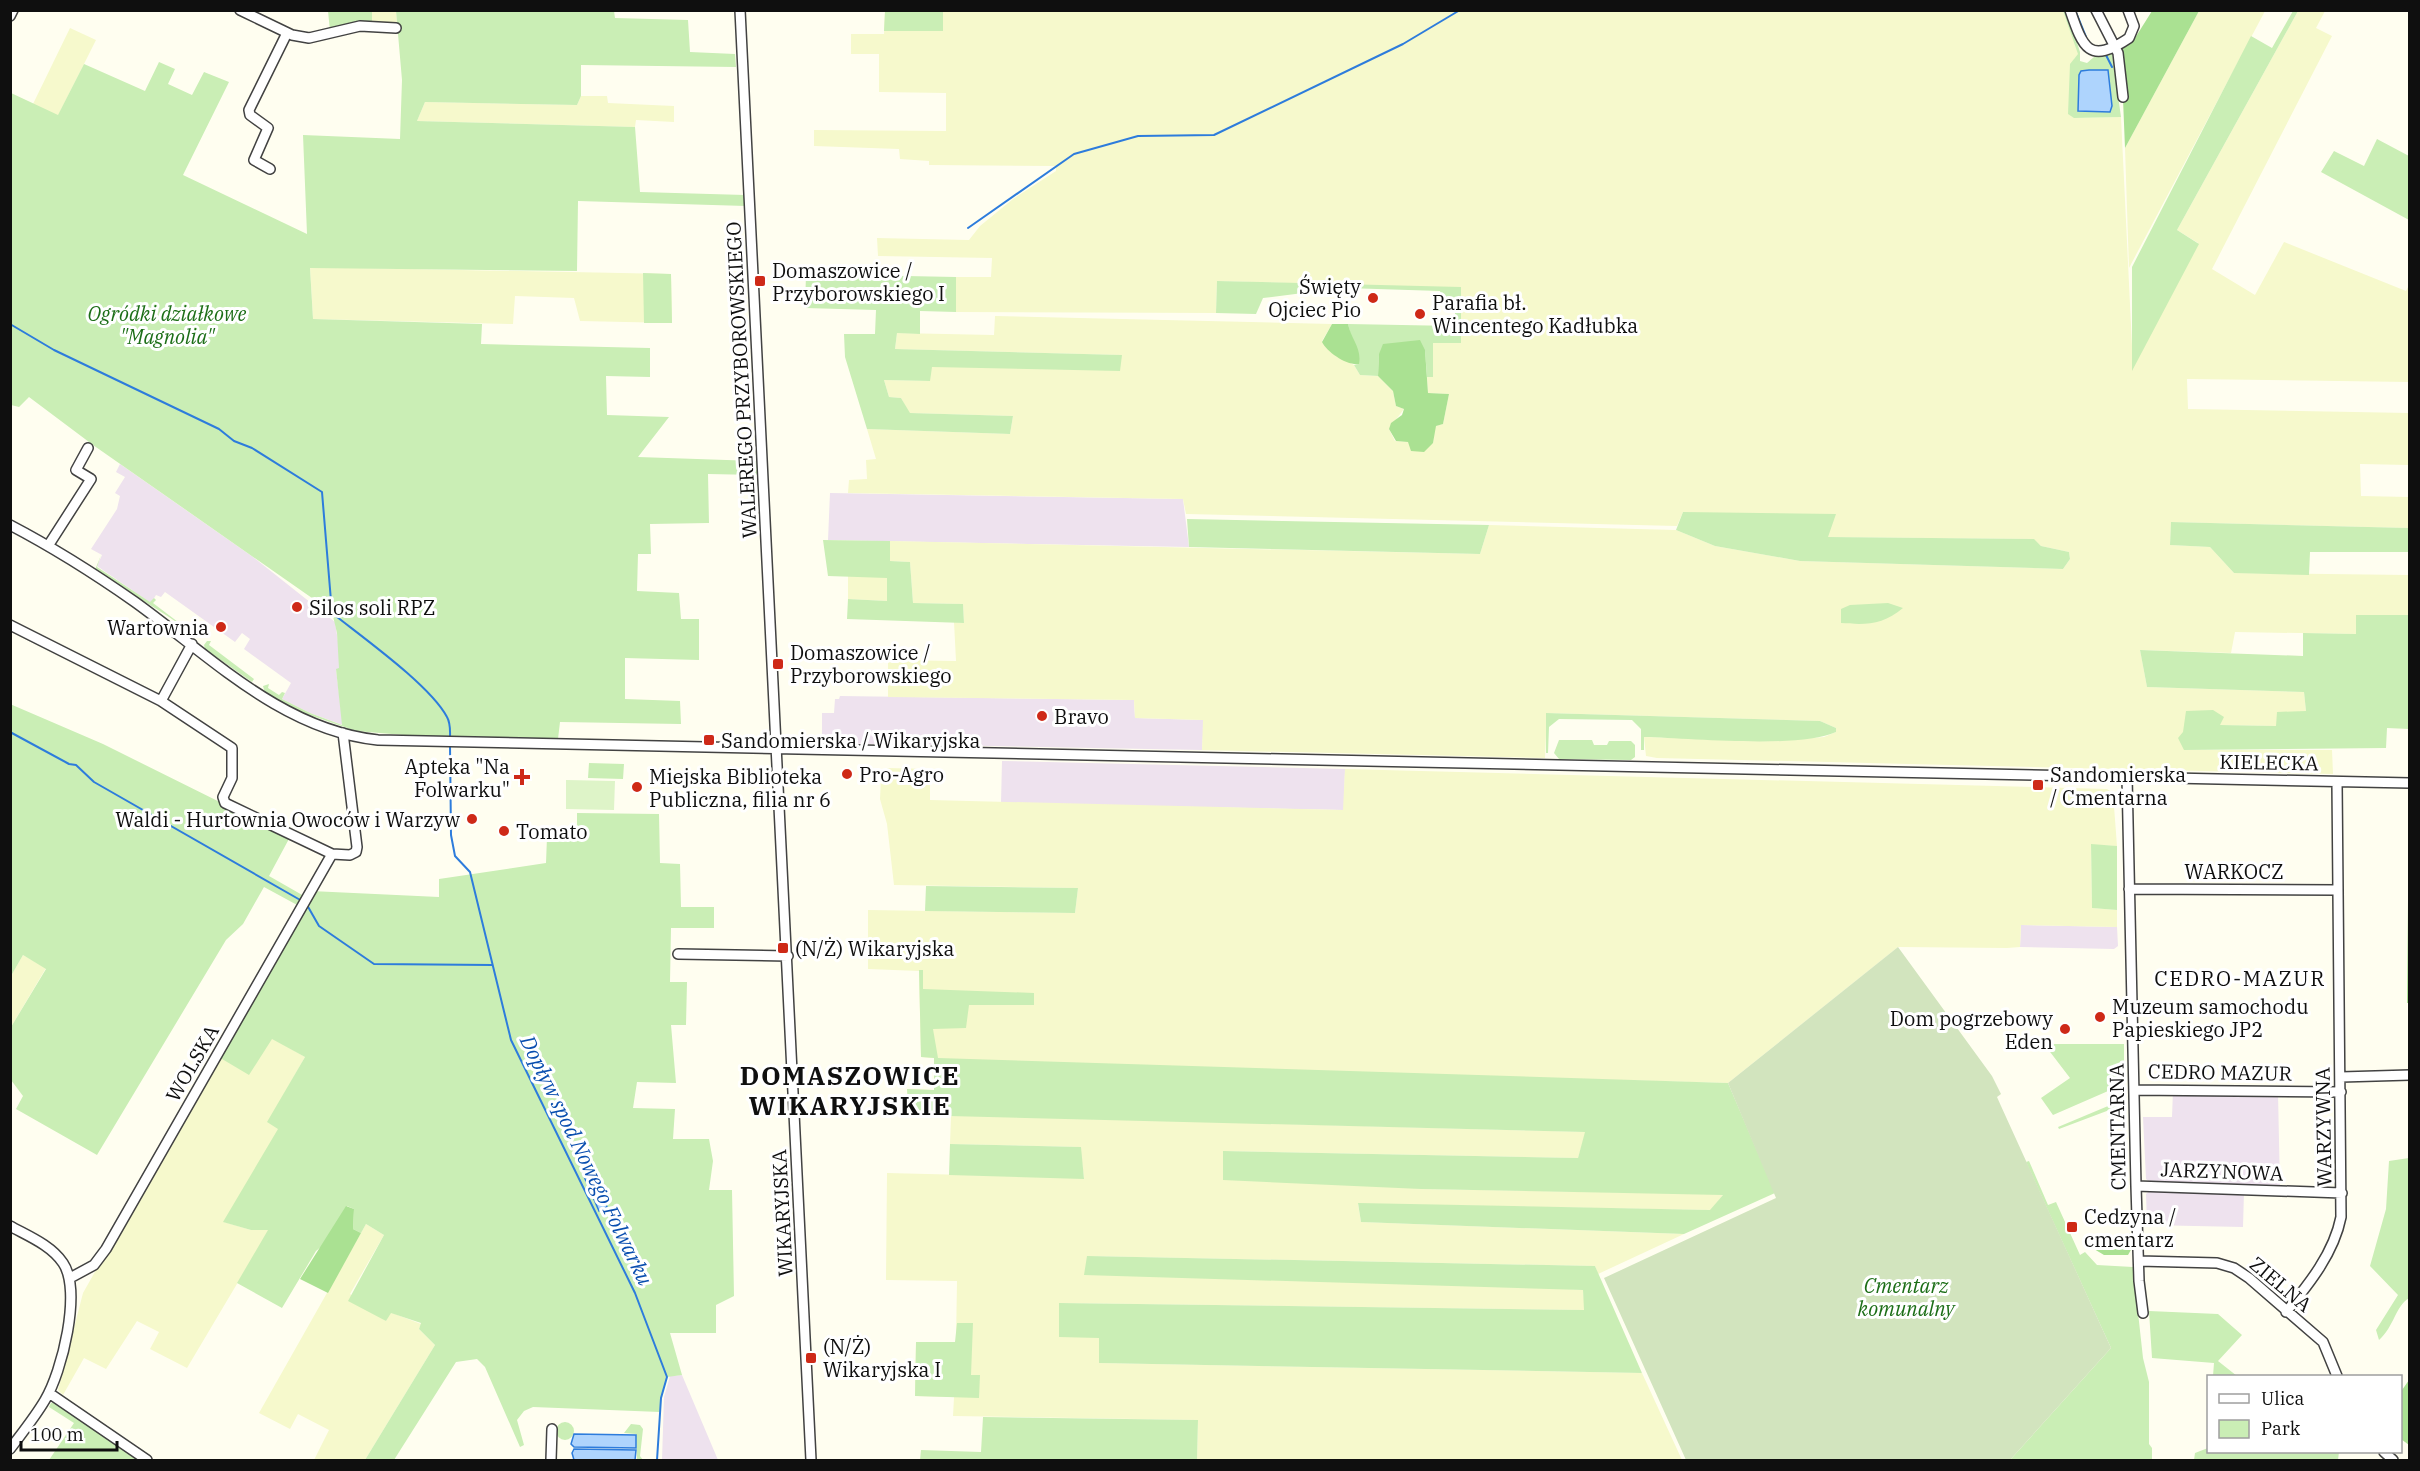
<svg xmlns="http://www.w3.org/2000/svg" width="2420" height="1471" font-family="'IBM Plex Serif',serif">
  <rect width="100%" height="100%" fill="#fffef0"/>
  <!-- industrial -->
  <path fill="#eee2ee" d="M120 464 253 557 335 622 339 648V669L336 670 343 725 310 713 282 699 291 683 244 649 250 639 242 633 235 642 165 592 161 597 156 595 151 603 97 566 102 555 91 549 117 509 120 496 115 493 125 477 116 472Z
    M830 493 1183 499 1189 547 828 540Z
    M840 696 1134 700 1135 718 1204 720 1202 750 822 743V713H834L835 699H839Z
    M1002 761 1345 769 1344 810 1001 803Z
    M2021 925 2117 927 2118 946 2114 949 2020 947Z
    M2173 1090 2278 1093 2280 1188 2151 1183 2146 1179 2143 1117H2172Z
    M2151 1189 2244 1192 2243 1227 2147 1225 2146 1194Z
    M682 1375 718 1460H662L664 1397 670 1376Z"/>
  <!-- farmland -->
  <path fill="#f6f9cc" d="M372 11H396L397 25 372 24Z
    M885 11H2063L2079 55 2074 59V118L2121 117 2133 367 2198 243 2177 230 2298 11H2325L2316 28 2332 36 2212 269 2255 295 2284 242 2406 291 2409 285V382L2187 379 2188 409 2409 413V465L2360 464 2361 496 2409 497V528L2171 522 2170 545 2210 547 2234 573 2409 575V615H2356V634L2235 632 2231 653 2140 650 2147 687 2304 692 2306 711 2276 726 2220 725 2184 750H2332L2333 774 1657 758 1646 756 1644 737 1788 740 1824 737 1836 732V728L1820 721 1547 713 1545 758 1202 750 1203 720 1135 718 1134 700 888 697V660L956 661 954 622 964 623 963 604 913 603 910 562 890 561V541L1480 554 1489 525 1676 530 1715 546 1800 561 2063 569 2070 559 2069 552 2041 546 2033 539 1827 537 1829 530 1683 512 1677 526 1186 514 1183 499 848 493 849 480 867 479 866 460 876 459 867 429 1010 434 1013 416 909 413 901 398 889 397 884 380 929 381 931 367 1121 355 895 349 897 333 994 335 995 316 1332 324 1322 341 1341 358 1354 365 1360 375 1378 376 1393 391 1396 406 1404 409 1389 429 1395 441 1433 443 1435 426 1443 424 1449 394 1428 393 1427 377H1433V343L1461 342V288L1217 281 1216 313 956 312V277H991L992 258 878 256 877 238 969 240 980 226 1013 199 1056 171V166L929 165V161L900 159 899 149 814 146V130L946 131V93L879 92V54H851V34H884Z
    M2199 11H2265L2129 268 2125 148Z
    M70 28 96 40 58 116 33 104Z
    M581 96H607L608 103 674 106V122L636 120 635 127 417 121 425 102 577 105Z
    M310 267 671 274 672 323 580 321 574 298 515 296 513 324 313 319Z
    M848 576 887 577V601L848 599Z
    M887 768 930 769V800L1343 810 1345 769 2107 789 2113 793 2117 846 2091 845 2092 908 2117 910V927L2021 925 2020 947 2007 948 1898 947 1728 1083 1250 1070 1026 1117 1586 1132 1578 1158 1224 1151 1421 1189 1724 1194 1711 1210 1358 1204 1361 1222 1684 1234 1598 1274 1595 1266 1087 1256 1583 1290 1585 1310 1060 1303 1099 1338V1363L1642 1373 1682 1460H1197L1198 1420 953 1416 954 1397 915 1396 916 1342H956L957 1281 886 1280 887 1173 1084 1178 1080 1147 950 1144 951 1117 909 1115 907 1089 934 1090V1058L921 1057 919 971 868 969V910L1075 913 1078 888 894 885 887 824 880 799 881 778H887Z
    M23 955 46 968 11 1027V976Z
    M272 1038 305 1057 268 1122 279 1129 224 1222 251 1230H269L187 1368 150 1349 159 1332 137 1321 106 1369 84 1358 63 1395 58 1390 83 1293 217 1056Z
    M366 1224 384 1235 350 1294 386 1321 390 1312 421 1324 419 1329 435 1345 365 1460H314L329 1430 298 1414 290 1429 259 1413Z"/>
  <!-- green -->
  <path fill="#caeeb5" d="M328 11H372V24C356 20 345 25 330 31Z
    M396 11H614L615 18 688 20 690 52 735 54 736 67 581 65V96L577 105 425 102 417 121 635 127 640 192 745 195 746 206 578 201 577 271 310 268 313 319 482 324 481 344 650 348V377L606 376 607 415 669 417 638 457 756 461 758 475 708 474 709 523 650 524 651 554H638L637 591 679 593 681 619H699V660L625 658V699L680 701 681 724 560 722 558 739 428 737 356 731 301 712 265 693 263 686 269 684 268 688 279 695 282 692 285 693 282 699 310 713 342 725 336 669 339 668 337 633 332 612 93 445 29 397 19 407 11 405V93L58 115 84 64 145 91 159 62 175 69 168 84 192 95 204 72 229 82 183 175 307 234 303 135 400 139 402 80Z
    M885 11H943V31H884Z
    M2063 11H2067L2080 52V61L2087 63C2094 57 2101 49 2112 53L2121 117 2074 118 2068 114 2070 64 2078 54Z
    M2293 11H2298L2177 230 2199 244 2132 371V267L2251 36 2272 48Z
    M2377 139 2409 156V220L2321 172 2334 151 2364 166Z
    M643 273 671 274 672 323H644Z
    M806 274 956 277V312L920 311V334L897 333 895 349 1122 355 1120 371 932 367 930 381 884 380 889 397 901 398 910 413 1013 416 1010 434 867 429 845 357 844 334H875L876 310 805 308Z
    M1217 281 1461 287V343H1433V377H1427L1425 350 1379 354 1378 376 1360 375 1354 365 1359 364C1357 349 1351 339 1348 324L1455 326V300L1452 297H1442L1440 291 1314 287 1303 293 1263 298 1256 314 1216 313Z
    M1683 512 1836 514 1828 537 2034 539 2041 546 2069 552 2070 559 2063 569 1800 561 1715 546 1676 530Z
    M1187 519 1489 525 1480 554 1189 547Z
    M2171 522 2409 528V552H2310L2309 575 2234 573 2210 547 2170 545Z
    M823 540 890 541V561L910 562 913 603 963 604 964 623 847 619 848 599 887 601V578L828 576Z
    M101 555 97 567 150 602 154 598 156 600 153 603 195 635 199 631 200 637 193 634C161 610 129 593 95 570Z
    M1888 603 1903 608C1883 625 1866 625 1841 623V609L1850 605Z
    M2356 615H2409V729L2387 728 2386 748 2184 750 2178 738 2183 732 2186 711 2213 710 2224 717 2220 725 2276 726 2277 712 2306 711 2304 692 2147 687 2140 650 2303 656V633L2356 634Z
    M207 641H211L209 645 254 679 252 682 205 649 204 645Z
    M10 704 103 744 290 837 269 876 304 896 299 906 264 887 243 924 226 940 97 1155 16 1109 23 1096 11 1080V1027L46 969 23 955 11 976Z
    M1546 713 1820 721 1836 728V732C1798 749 1691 738 1644 737V750H1641V729L1632 720 1559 719 1549 727 1548 753H1546Z
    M1559 740H1592L1594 745H1607L1609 741H1631L1635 745V757L1631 760 1559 759 1554 753Z
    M589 763 624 764 623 779 588 778Z
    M577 813 659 814 660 863 680 864 681 907H714V928H671L670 982H687L686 1025H671L676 1083 637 1082 633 1108 675 1109 673 1139H709L713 1161 709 1190H732L734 1296 716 1305V1333H670L682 1375 667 1377 661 1398 660 1412 533 1407 524 1411 517 1420 524 1445 520 1447 485 1367 477 1359 456 1362 394 1460H365L435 1345 419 1329 421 1323 391 1313 386 1321 348 1301 384 1235 366 1224 361 1233 353 1229 354 1209 347 1206 323 1245 316 1251 282 1308 237 1283 268 1230H251L223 1222 278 1129 267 1122 305 1057 272 1039 249 1075 217 1056 311 891 439 897V879L546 863 547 837 577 838Z
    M2091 844 2117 846V910L2092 908Z
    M926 886 1078 888 1075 913 925 911Z
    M919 970H923V989L1034 993V1005H969L966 1028 933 1029 938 1058 1728 1083 1775 1193 1684 1234 1361 1222 1358 1203 1710 1210 1723 1195 1421 1189 1223 1180V1151L1578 1158 1585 1132 909 1115 907 1089 934 1090V1058L921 1057Z
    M2044 1044H2124V1070L2117 1072 2124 1076 2115 1088 2053 1115 2041 1098 2070 1078Z
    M2120 1101V1106L2059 1129 2058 1127Z
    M950 1144 1081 1147 1084 1179 949 1175Z
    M2409 1158V1298C2395 1307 2394 1327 2379 1340L2376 1330 2398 1295 2370 1266 2386 1209 2389 1161Z
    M2029 1161 2048 1205 2056 1202 2080 1255 2085 1252 2097 1265 2133 1267 2143 1358 2149 1382V1444L2152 1448V1460H2010L2111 1348 2026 1162Z
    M1087 1256 1595 1266 1642 1373 1099 1363V1338L1059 1337V1303L1584 1310 1583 1290 1084 1275Z
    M2149 1311 2218 1314 2242 1335 2218 1361 2237 1376H2213L2214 1363 2152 1358Z
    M957 1323H973L971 1375H980L979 1398 915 1396 916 1342H955Z
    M56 1402 136 1458 137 1460H49L74 1423 49 1407 51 1403Z
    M983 1417 1198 1420 1197 1460H920L921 1450 981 1452Z
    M556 1431a9 9 0 1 1 18 0a9 9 0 1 1-18 0Z
    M631 1424 640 1425 643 1429 640 1456 643 1460H637L636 1434 624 1433Z
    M2208 1448V1452H2339L2338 1460H2194L2195 1453Z"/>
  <!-- forest -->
  <path fill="#aae192" d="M2152 11H2199L2125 148 2121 50 2135 38Z
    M1332 324H1348C1351 339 1362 348 1359 364 1347 366 1327 352 1322 342Z
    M1420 340 1425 350 1428 393 1449 394 1443 424 1436 426 1433 443 1424 452 1411 451 1408 442 1396 441 1389 429 1391 423 1402 415 1404 409 1396 406 1393 391 1378 376 1379 354 1383 344Z
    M2409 891 2410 1003H2407L2408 900Z
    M346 1206 354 1209 353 1229 361 1233 328 1293 300 1279Z
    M2130 1233 2132 1248 2128 1255H2104L2094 1249Z
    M2409 1380V1445L2401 1439 2400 1393Z"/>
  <!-- cemetery -->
  <path fill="#d2e4be" d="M1898 947 1992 1076 2001 1094 1997 1097 2001 1106 2111 1348 2010 1460H1686L1604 1278 1776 1198 1728 1083Z"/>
  <!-- pitch -->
  <path fill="#def4c8" d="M566 780 615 781 614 810 566 809Z"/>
  <!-- water -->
  <path fill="#aed4fd" stroke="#2d7cdc" stroke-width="1.5" d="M2089 70H2108L2112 106 2110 112 2078 111 2079 75 2081 71Z
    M595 1170 607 1207 599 1211 583 1174V1171Z
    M574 1434 636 1435V1448L574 1447 571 1444Z
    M574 1449 636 1450 635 1460H574L572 1453Z"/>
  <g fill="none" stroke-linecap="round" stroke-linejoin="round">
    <!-- stream -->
    <path stroke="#2d7cdc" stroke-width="2" d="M2075 10 2086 37
      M2106 55 2112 67
      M968 228 1074 154 1138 136 1214 135 1403 44 1460 10
      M10 324 54 350 219 429 234 441 252 448 322 492 332 613C362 637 430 685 447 717 451 724 450 731 450 739
      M10 732 69 764 76 765 94 782 302 901
      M450 745 451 835 455 856 470 872 511 1040 635 1293 667 1377 661 1398 657 1460
      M307 905 319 926 374 964 492 965"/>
    <!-- minor casing -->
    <g stroke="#424242" stroke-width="12">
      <path id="minor" d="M240 10 292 35 309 38 360 26 396 28
        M740 10 811 1460
        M2070 10C2083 48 2089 65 2129 38L2134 26 2128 10
        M2096 10 2118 53 2123 97
        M10 16 13 10
        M270 169 254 160 268 128 250 115 249 110 287 33
        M10 525C54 548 95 574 135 602 210 656 282 730 378 740L2410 783
        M48 546 91 479 76 470 88 448
        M10 625 161 701 232 748V778L223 797 225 803 332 854 350 855 356 852 357 847 343 733
        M161 701 192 644
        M2127 777 2136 1186 2139 1281 2143 1313
        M2129 889 2338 890
        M678 954 788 956
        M2341 1077 2410 1075
        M2134 1090 2341 1092
        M2136 1186 2342 1193
        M10 1226C28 1236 51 1245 63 1263 82 1291 62 1372 45 1400 35 1417 22 1433 10 1449
        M2139 1261 2217 1263 2234 1268 2249 1278 2323 1342 2337 1376
        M70 1278 94 1265 106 1249 332 854
        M2286 1312C2309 1284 2334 1253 2341 1217L2337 782
        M49 1393 147 1460
        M2384 1452 2393 1460
        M551 1460 552 1429"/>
    </g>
    <!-- minor -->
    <use href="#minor" stroke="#fff" stroke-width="9"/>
  </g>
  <!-- markers -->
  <g fill="#ce2917" stroke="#fff" stroke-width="2">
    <rect x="754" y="275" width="12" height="12" rx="3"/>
    <circle cx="1373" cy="298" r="6"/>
    <circle cx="1420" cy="314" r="6"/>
    <circle cx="297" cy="607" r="6"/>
    <circle cx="221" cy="627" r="6"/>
    <rect x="772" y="658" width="12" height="12" rx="3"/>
    <circle cx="1042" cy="716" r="6"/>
    <rect x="703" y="734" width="12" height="12" rx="3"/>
    <circle cx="847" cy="774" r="6"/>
    <path d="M519 768h6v6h6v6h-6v6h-6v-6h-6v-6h6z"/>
    <rect x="2032" y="779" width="12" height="12" rx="3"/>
    <circle cx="637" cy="787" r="6"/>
    <circle cx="472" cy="819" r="6"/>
    <circle cx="504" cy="831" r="6"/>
    <rect x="777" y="942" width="12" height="12" rx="3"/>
    <circle cx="2100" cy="1017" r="6"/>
    <circle cx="2065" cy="1029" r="6"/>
    <rect x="2066" y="1221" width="12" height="12" rx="3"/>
    <rect x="805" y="1352" width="12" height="12" rx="3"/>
  </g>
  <g text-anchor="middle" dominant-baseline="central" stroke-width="6" stroke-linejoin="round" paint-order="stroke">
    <!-- poi labels -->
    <g font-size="20" fill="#0f0f0f" stroke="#fff" text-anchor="start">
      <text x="772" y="270">Domaszowice /<tspan x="772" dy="23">Przyborowskiego I</tspan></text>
      <text x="1361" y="286" text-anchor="end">Święty<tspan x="1361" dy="23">Ojciec Pio</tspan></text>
      <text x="1432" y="302">Parafia bł.<tspan x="1432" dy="23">Wincentego Kadłubka</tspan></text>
      <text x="309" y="607">Silos soli RPZ</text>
      <text x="209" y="627" text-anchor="end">Wartownia</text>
      <text x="790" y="652">Domaszowice /<tspan x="790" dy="23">Przyborowskiego</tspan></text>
      <text x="1054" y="716">Bravo</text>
      <text x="721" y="740">Sandomierska / Wikaryjska</text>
      <text x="510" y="766" text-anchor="end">Apteka "Na<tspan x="510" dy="23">Folwarku"</tspan></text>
      <text x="859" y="774">Pro-Agro</text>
      <text x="2050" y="774">Sandomierska<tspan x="2050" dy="23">/ Cmentarna</tspan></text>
      <text x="649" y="776">Miejska Biblioteka<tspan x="649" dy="23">Publiczna, filia nr 6</tspan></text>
      <text x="460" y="819" text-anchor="end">Waldi - Hurtownia Owoców i Warzyw</text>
      <text x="516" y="831">Tomato</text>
      <text x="795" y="948">(N/Ż) Wikaryjska</text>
      <text x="2112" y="1006">Muzeum samochodu<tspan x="2112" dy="23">Papieskiego JP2</tspan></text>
      <text x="2053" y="1018" text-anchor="end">Dom pogrzebowy<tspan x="2053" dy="23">Eden</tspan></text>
      <text x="2084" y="1216">Cedzyna /<tspan x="2084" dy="23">cmentarz</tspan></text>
      <text x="823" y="1346">(N/Ż)<tspan x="823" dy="23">Wikaryjska I</tspan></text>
    </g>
    <!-- park labels -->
    <g font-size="20" font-style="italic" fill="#1c6e17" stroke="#fff">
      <text x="167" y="313">Ogródki działkowe<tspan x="167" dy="23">"Magnolia"</tspan></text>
      <text x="1906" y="1285">Cmentarz<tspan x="1906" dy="23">komunalny</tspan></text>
    </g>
    <!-- street labels -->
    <g font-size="20" fill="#0f0f0f" stroke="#fff">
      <text transform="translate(741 380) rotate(-93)">WALEREGO PRZYBOROWSKIEGO</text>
      <text transform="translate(2269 762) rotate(1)">KIELECKA</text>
      <text x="2234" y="871">WARKOCZ</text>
      <text transform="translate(192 1063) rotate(-60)">WOLSKA</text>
      <text transform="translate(2220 1072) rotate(1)">CEDRO MAZUR</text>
      <text transform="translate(2117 1127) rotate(-91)">CMENTARNA</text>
      <text transform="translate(2323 1127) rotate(-91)">WARZYWNA</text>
      <text transform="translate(2222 1171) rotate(2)">JARZYNOWA</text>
      <text transform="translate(782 1213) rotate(-93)">WIKARYJSKA</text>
      <text transform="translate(2281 1284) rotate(40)">ZIELNA</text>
    </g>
    <!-- neighbourhood labels -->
    <g font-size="21" letter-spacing="1.5" fill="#0f0f0f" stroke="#fff">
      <text x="2240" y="978">CEDRO-MAZUR</text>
    </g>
    <!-- water labels -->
    <g font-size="21" font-style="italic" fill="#094eaf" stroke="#fff">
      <text transform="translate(587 1160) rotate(64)">Dopływ spod Nowego Folwarku</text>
    </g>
    <!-- district labels -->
    <g font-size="26" font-weight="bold" letter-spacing="1.5" fill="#0f0f0f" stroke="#fff">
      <text x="850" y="1075">DOMASZOWICE<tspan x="850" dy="30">WIKARYJSKIE</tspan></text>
    </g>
  </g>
  <!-- border -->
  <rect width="2420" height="1471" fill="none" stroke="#0f0f0f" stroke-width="24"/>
  <!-- legend -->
  <rect x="2207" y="1375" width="195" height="78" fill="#ffffff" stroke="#9f9f9f" stroke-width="1.5"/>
  <rect x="2219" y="1394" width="30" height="9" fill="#ffffff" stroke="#9f9f9f" stroke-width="1.5"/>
  <text x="2261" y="1405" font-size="18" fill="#0f0f0f">Ulica</text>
  <rect x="2219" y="1420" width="30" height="18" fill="#caeeb5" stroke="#9f9f9f" stroke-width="1.5"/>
  <text x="2261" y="1435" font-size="18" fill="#0f0f0f">Park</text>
  <!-- scale -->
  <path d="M21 1441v9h96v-9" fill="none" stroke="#0f0f0f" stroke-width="3"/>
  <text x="30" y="1441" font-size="18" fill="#0f0f0f" stroke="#ffffff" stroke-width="4.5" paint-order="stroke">100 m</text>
</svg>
